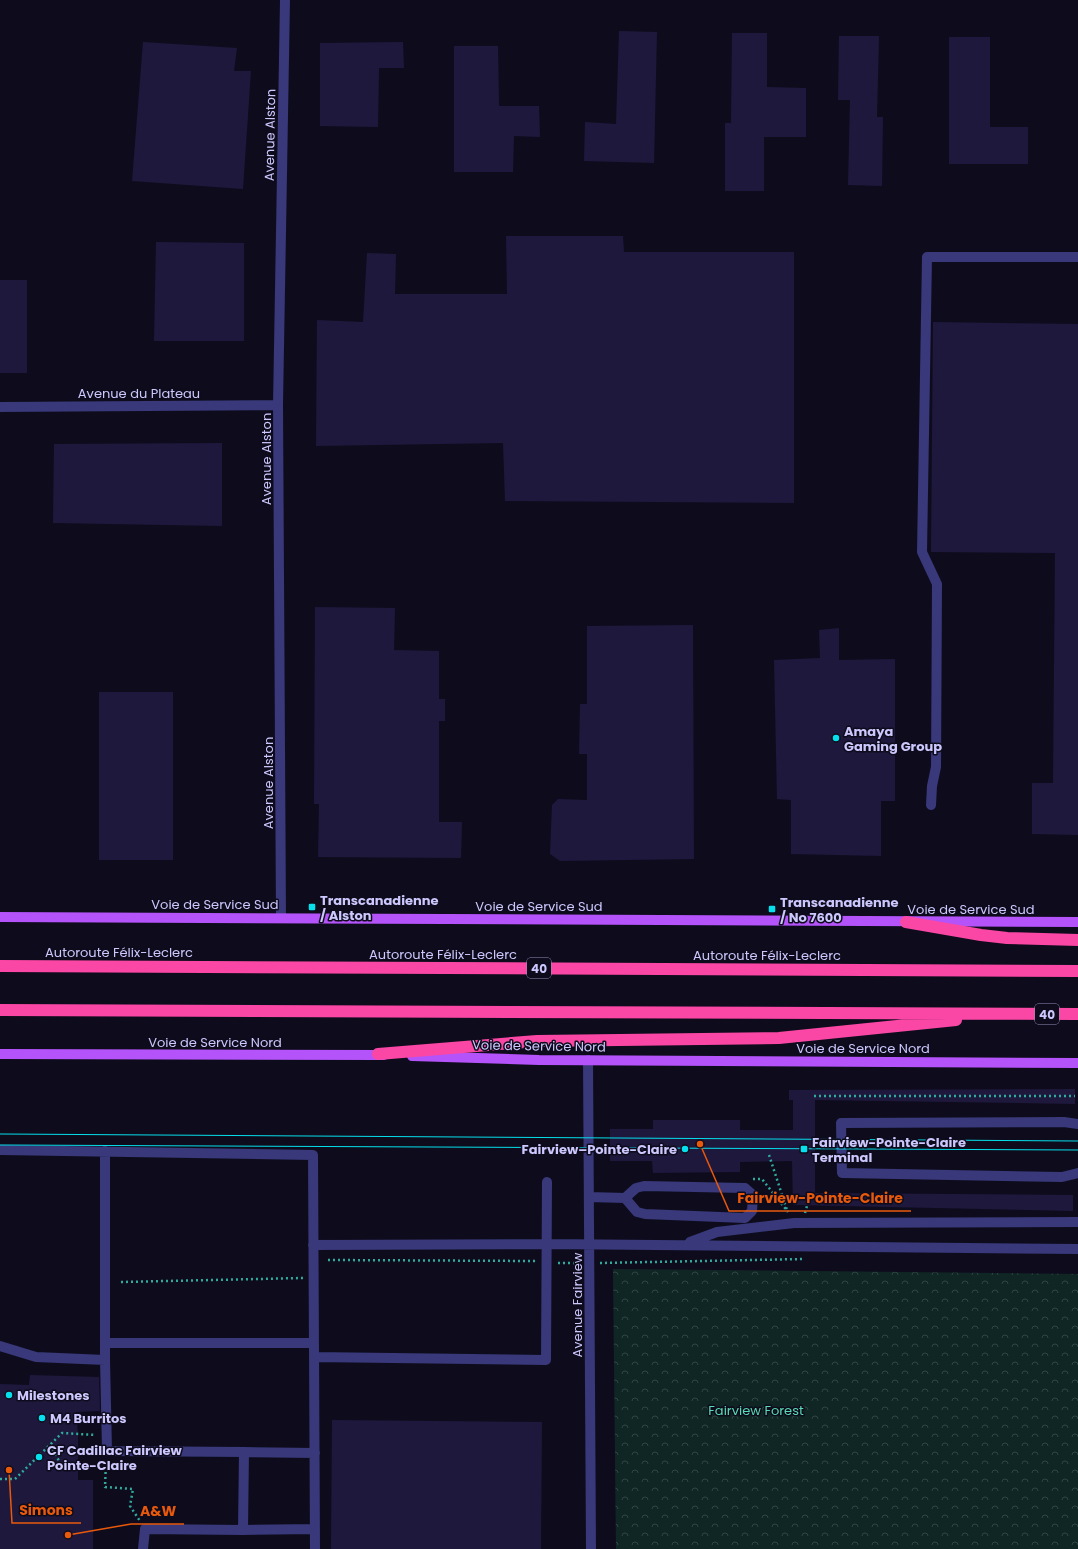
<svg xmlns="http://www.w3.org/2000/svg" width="1078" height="1549" font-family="Poppins,sans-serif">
  <defs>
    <pattern id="forest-crowns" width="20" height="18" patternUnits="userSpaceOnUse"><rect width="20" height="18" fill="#0f2624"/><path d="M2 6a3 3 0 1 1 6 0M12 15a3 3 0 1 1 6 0" fill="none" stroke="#314445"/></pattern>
  </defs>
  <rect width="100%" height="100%" fill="#0e0c1c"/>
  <!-- forest -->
  <path fill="url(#forest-crowns)" d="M613 1269 1078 1274V1549H616Z"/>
  <!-- building -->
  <path fill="#1e183d" d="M619 31 657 32 654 163 584 161 585 122 616 124Z
    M732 33H767V87L806 88V137H764V191H725V123H731Z
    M839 36H879L877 117H883L882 186 848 185 850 100H838Z
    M949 37H990V127H1028V164H949Z
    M143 42 237 48 234 71H251L243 189 132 181Z
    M403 42 404 68H379L378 127 320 126V43Z
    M454 46H498L499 106H539L540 137 514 136 513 172H454Z
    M506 236H623L624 252H794V503L505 501 503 443 316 446 317 320 363 322 367 253 396 254 395 294H507Z
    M156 242 244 243V341H154Z
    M0 280H27V373H0Z
    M933 322 1078 324V835L1032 834V783H1053L1055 553 931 552Z
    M222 443V526L53 523 54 444Z
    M315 607 395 608 394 650 439 651V699H445V721H439V822H462L461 858 318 857 319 804H314Z
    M693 625 694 859 560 861 550 854 552 805 558 799 587 800V754H579L580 704H587V626Z
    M839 628V660L895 659V801H881V856L791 854V800L777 799 774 660 820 658 819 630Z
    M99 692H173V860H99Z
    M1075 1089V1104L815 1100V1193L1073 1195V1211L793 1205 792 1161 740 1162V1172L653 1173 652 1161H610V1129H653V1120H740V1130H793V1100H789V1090Z
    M30 1375 99 1377 100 1411 76 1412 78 1434V1480H93V1549H0V1384L29 1385Z
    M332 1420 542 1422 541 1549H331Z"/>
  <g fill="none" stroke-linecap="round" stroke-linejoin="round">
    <!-- path -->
    <path stroke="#30aa9d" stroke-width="2.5" stroke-dasharray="2 3" stroke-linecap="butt" d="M814 1096H1075
      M769 1155 787 1210
      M753 1179H762L788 1212
      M805 1213 807 1206
      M328 1260 536 1261
      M558 1263H579
      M600 1263 804 1259V1258
      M121 1282 303 1278
      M51 1445 62 1467
      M106 1462 105 1487 133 1489 130 1506 140 1521
      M0 1479H15L62 1433 96 1435"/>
    <!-- minor -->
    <path stroke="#38387a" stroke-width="10" d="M0 407 278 405
      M931 805 932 786 936 767 937 584 922 552 927 257H1078
      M281 918 278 405 285 0
      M588 1060 591 1549
      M1078 1124 1064 1122 841 1123 842 1173 1062 1177 1078 1173
      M0 1150 313 1155 315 1549
      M589 1197 625 1198 636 1188 644 1186 745 1188 753 1195 752 1211 745 1218 645 1214 637 1212 625 1198
      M690 1242 717 1232 794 1223 1078 1222
      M313 1245 547 1244 1078 1249
      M105 1343H314
      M0 1346 36 1357 105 1360 107 1451 244 1452 243 1530 145 1529 143 1549
      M314 1357 546 1360 547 1182
      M105 1360V1151
      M244 1452 315 1453
      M243 1530 315 1529"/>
    <!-- major -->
    <path stroke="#b453fa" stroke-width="10" d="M0 917 1078 922
      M0 1054 384 1055
      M412 1056 539 1060 1078 1063"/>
    <!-- highway -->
    <path stroke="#fa47a5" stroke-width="12" d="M906 922 981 935 1007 938 1078 940
      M0 966 1078 971
      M0 1010 1078 1014
      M378 1054 537 1041 779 1038 956 1020"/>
    <!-- tram -->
    <path stroke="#06dfec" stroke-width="1" d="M0 1134 1078 1141
      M0 1145 1078 1150"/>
  </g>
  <!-- markers -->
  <g fill="#06dfec" stroke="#0e0c1c" stroke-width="1.5">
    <circle cx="836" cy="738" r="4"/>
    <rect x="308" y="903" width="8" height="8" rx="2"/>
    <rect x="768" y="905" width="8" height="8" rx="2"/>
    <circle cx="685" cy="1149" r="4"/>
    <rect x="800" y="1145" width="8" height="8" rx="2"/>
    <circle cx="9" cy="1395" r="4"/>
    <circle cx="42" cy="1418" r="4"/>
    <circle cx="39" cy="1457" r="4"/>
  </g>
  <g text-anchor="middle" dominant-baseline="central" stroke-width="3" stroke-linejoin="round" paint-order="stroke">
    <!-- shield labels -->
    <g fill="#0e0c1c" stroke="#9390ba" stroke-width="1">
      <rect x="527" y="958" width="24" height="20" rx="3"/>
      <rect x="1035" y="1004" width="24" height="20" rx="3"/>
    </g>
    <g font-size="12" font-weight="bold" fill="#ccc8fe">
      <text x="539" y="968">40</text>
      <text x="1047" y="1014">40</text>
    </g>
    <!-- street labels -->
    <g font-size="13" fill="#ccc8fe" stroke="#0e0c1c">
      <text transform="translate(270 135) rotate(-89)">Avenue Alston</text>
      <text x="139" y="393">Avenue du Plateau</text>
      <text transform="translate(266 459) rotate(-90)">Avenue Alston</text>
      <text transform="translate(268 783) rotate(-90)">Avenue Alston</text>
      <text x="215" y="904">Voie de Service Sud</text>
      <text x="539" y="906">Voie de Service Sud</text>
      <text x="971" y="909">Voie de Service Sud</text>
      <text x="119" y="952">Autoroute Félix-Leclerc</text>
      <text x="443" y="954">Autoroute Félix-Leclerc</text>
      <text x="767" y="955">Autoroute Félix-Leclerc</text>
      <text x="215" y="1042">Voie de Service Nord</text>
      <text transform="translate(539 1046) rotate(1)">Voie de Service Nord</text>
      <text x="863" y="1048">Voie de Service Nord</text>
      <text transform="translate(577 1305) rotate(-90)">Avenue Fairview</text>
    </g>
    <!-- poi labels -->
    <g font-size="13" font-weight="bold" fill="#ccc8fe" stroke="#0e0c1c" text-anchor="start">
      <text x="844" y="731">Amaya<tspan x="844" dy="15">Gaming Group</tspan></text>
      <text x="320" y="900">Transcanadienne<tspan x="320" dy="15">/ Alston</tspan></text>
      <text x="780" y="902">Transcanadienne<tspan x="780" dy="15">/ No 7600</tspan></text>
      <text x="812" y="1142">Fairview-Pointe-Claire<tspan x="812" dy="15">Terminal</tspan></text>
      <text x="677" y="1149" text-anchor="end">Fairview–Pointe-Claire</text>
      <text x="17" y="1395">Milestones</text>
      <text x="50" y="1418">M4 Burritos</text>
      <text x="47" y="1450">CF Cadillac Fairview<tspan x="47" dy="15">Pointe-Claire</tspan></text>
    </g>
    <!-- park labels -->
    <g font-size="13" fill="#58dab4" stroke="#0e0c1c">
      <text x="756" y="1410">Fairview Forest</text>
    </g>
  </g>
  <!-- callouts -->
  <path fill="none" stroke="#e8590c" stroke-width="1.5" d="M700 1144L729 1211H911M9 1470L12 1523H81M68 1535L131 1524H184"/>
  <g fill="#e8590c" stroke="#0e0c1c" stroke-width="1.5">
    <circle cx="700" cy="1144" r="4"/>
    <circle cx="9" cy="1470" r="4"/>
    <circle cx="68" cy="1535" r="4"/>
  </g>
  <g font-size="14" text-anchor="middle" font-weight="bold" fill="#e8590c" stroke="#0e0c1c" stroke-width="3" stroke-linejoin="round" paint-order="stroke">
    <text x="820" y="1203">Fairview-Pointe-Claire</text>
    <text x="46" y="1515">Simons</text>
    <text x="158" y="1516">A&amp;W</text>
  </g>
</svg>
